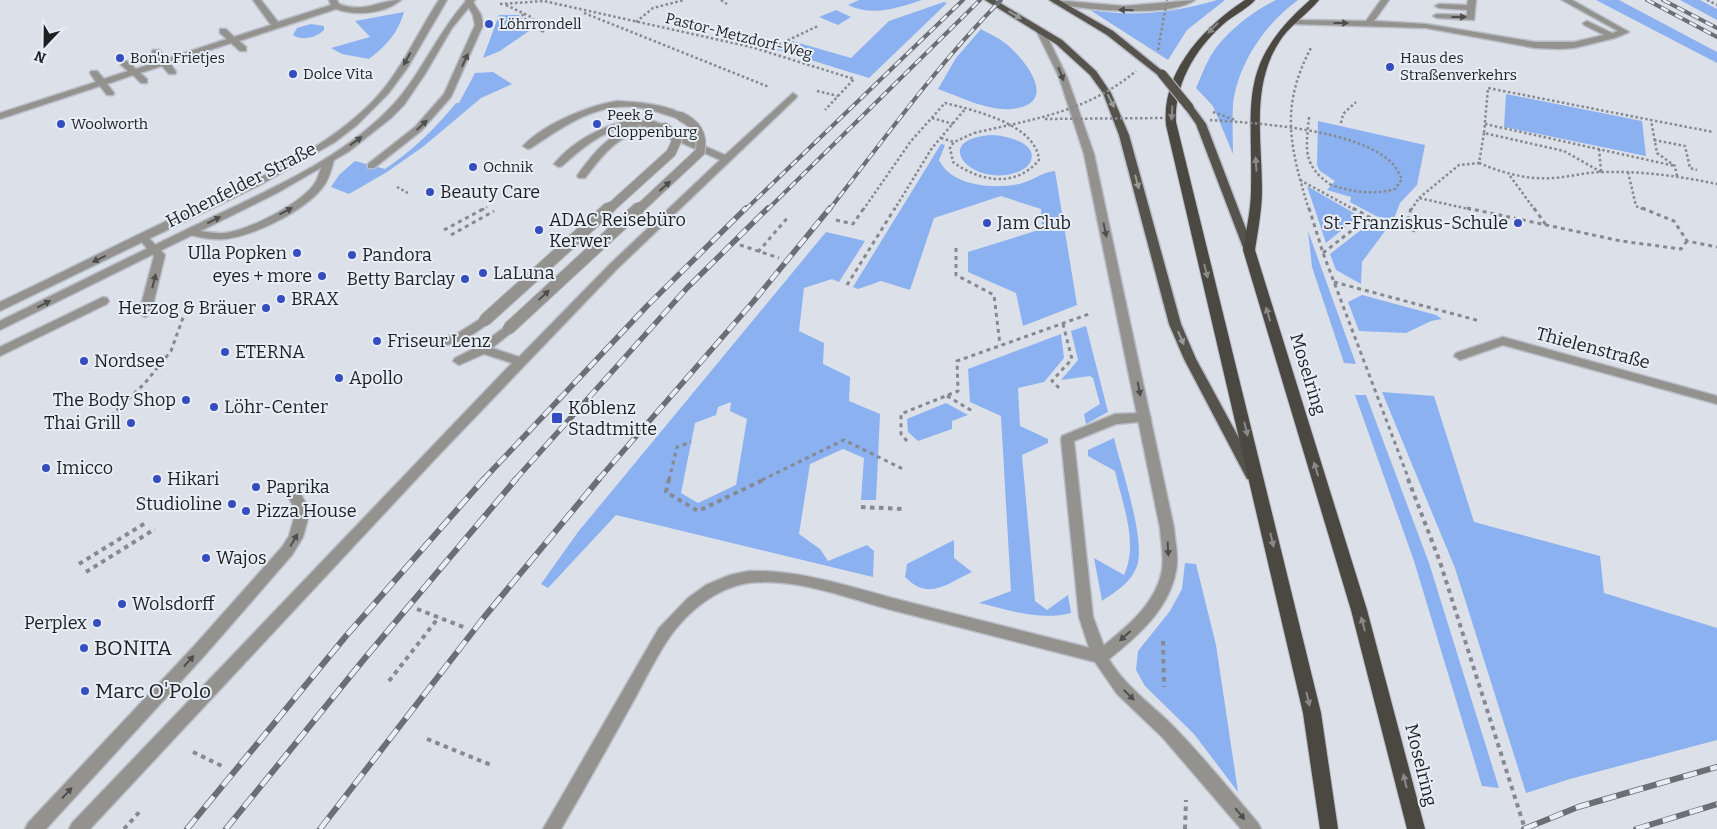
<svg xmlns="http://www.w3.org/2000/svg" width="1717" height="829" font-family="Bitter,serif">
  <rect width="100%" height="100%" fill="#dbe0e9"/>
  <!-- green -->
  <path fill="#8bb1f0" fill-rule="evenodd" d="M859 0H922C897 8 873 17 848 5Z
    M1217 0H1225L1187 30 1168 60 1090 10C1134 17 1174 13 1217 0Z
    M1276 0H1298C1266 23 1238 63 1233 104 1232 120 1233 138 1233 154L1213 106 1196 88C1200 79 1204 68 1209 59 1222 35 1251 12 1276 0Z
    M1596 0H1619L1717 52V63Z
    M1680 0H1700L1717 9V20Z
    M944 2 947 3 869 78 775 49 792 41 851 58 889 21Z
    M836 10 851 17 838 25 819 17Z
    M404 12C398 33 386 46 369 59L342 54 331 48 370 37 355 21Z
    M499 15H519L529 31 500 51 483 58Z
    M311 24 324 26V30C316 38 302 41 293 35L297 28Z
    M981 29C989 34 998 37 1005 43 1025 59 1061 104 1012 109 987 111 961 97 938 89L956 58Z
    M493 72 512 84 481 98 424 146 387 172 349 194 331 187 339 175 355 161 385 169C412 151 435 129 456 103H459L475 73Z
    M1506 94 1642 121 1646 156 1504 127Z
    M1318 121 1425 145 1417 185 1400 203 1393 221 1376 216 1350 202 1351 197 1327 190 1335 181 1320 171 1317 165Z
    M993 135C1006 136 1040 143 1030 163 1027 167 1023 170 1018 172 971 189 928 138 993 135Z
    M941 144 945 145 939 160C952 187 994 189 1019 184 1033 181 1042 172 1055 171L1077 305 1023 326 1016 293 968 272V252L1042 229 1041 209 1001 196 934 218 910 290 881 281 858 289 853 287Z
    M1307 186 1359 216 1326 243Z
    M1370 223 1385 231 1362 262 1361 284 1336 270 1330 254Z
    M1308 231 1356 364 1344 363 1312 267Z
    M826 232 865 241 839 282 832 279 804 288 799 331 824 343 823 364 850 377 849 401 880 414 876 500H861L864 458 843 449 810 464 799 534 820 549 828 561 867 545 874 551 873 577 616 515 548 588 541 584 578 532ZM731 402 730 411 747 419 736 485 698 503 681 493 695 423 716 415 718 407Z
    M1362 295 1436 315 1442 319 1431 321 1406 333 1359 331 1348 302Z
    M1086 326 1108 412 1086 424 1084 414 1100 404 1093 378 1090 376 1061 380 1078 360 1071 331Z
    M1061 334 1064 358 1044 382 1018 388 1020 426 1048 439V443L1022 455 1035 601 1047 610 1068 595 1071 613C1040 621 1009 610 979 603L1011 591 1001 416 970 402 968 369Z
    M1382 392 1434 396 1474 522 1600 556 1604 593 1717 628V740L1570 779 1526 793 1455 568Z
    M1355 395H1366L1429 563 1499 788 1482 786 1414 561Z
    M946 403 968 415 952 421V429L918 441 908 432 907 419Z
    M1114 438C1121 468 1146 539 1137 566 1131 583 1115 592 1102 601L1094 558 1124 575C1139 543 1122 503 1115 471L1088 456V450Z
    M954 540V558L972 572C946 584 929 601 905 577L907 564Z
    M1185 563 1196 564 1216 645 1238 792 1194 734 1145 686 1136 670 1138 651 1170 611 1182 589Z"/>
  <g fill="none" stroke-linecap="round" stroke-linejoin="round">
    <!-- service casing -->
    <g stroke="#b9bdc6" stroke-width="3">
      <path id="service" d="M466 0 473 2 481 15 483 25 451 97 421 131 374 168H368V164L415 127 444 94 475 25 473 15 465 2Z
        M1381 0H1389L1374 21 1426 24 1535 42H1574L1604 35 1584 25 1583 23 1587 21 1612 33 1618 31 1562 0H1572L1629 32 1615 38 1574 48 1559 49 1535 48 1426 28 1292 24 1288 22 1292 20 1366 21Z
        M1468 0H1476L1474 20 1437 18 1433 16 1437 14 1467 15V10L1439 8 1435 6 1439 4 1467 5Z
        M793 93 797 96 796 98 617 269 436 458 90 829H69L72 823 512 363 484 354 459 365 453 361 455 358 479 346 509 324 515 328 513 331 492 348 519 357 609 265 720 160 664 135V131H670L725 155Z
        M617 101C635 102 670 104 685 116L680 119C665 115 650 108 635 107 595 103 563 127 531 148L528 149 523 146C544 124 587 106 617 101Z
        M636 119 650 120 670 127 665 130C619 118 596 136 562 166L559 167 554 164C574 140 605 124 636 119Z
        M640 125 643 126V130C616 137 602 156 585 178H579L577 176C594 152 610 132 640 125Z
        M329 157 334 160C331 170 329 180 322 188 304 211 254 236 224 239 212 240 198 237 186 234L185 232 190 229C201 231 213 234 225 233 249 230 301 204 315 183 320 176 321 160 329 157Z
        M142 234 146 235 165 255 151 313 145 317 139 313 154 256 137 237Z
        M103 297 107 298 109 301 107 304 0 356V347Z
        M485 316 489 317 491 320 489 323 466 339 437 348 431 344 433 341 458 333Z
        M1145 413 1149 415 1151 418 1149 421 1116 424 1074 441 1093 617 1108 657 1105 662 1100 664 1095 662 1092 657 1079 617 1061 439 1062 436 1115 414Z
        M292 486 297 487 310 511 303 537 292 555 205 655 46 829H25L28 823 195 645 282 547 289 536 296 511 285 491 287 487Z
        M749 571C800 570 847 586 896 599L901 601 903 605 901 609 896 611C849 599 797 577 748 583 716 588 687 612 669 638 656 657 645 680 634 700 610 743 586 786 561 829H543L659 628 688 598 706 585 730 575Z"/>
    </g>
    <!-- pedestrian casing -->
    <g stroke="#b9bdc6" stroke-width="3">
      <path id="pedestrian" d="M253 0H261L278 22 331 5 329 0H337L339 4C364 14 378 0 401 0 384 14 356 16 336 9L239 41 246 47V51H240L231 43 170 63 176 72 175 74H169L162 66 140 73 147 79V83H141L133 75 107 84 114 93 113 95H107L100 86 0 119V113L96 82 90 73 91 71H97L104 79 128 71 121 65V61H127L136 69 159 61 152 52 153 50H159L166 59 227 39 220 33V29H226L234 37 271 25Z"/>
    </g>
    <!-- minor casing -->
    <g stroke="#b9bdc6" stroke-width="3">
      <path id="minor" d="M1053 0 1124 6 1195 0C1169 18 1084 10 1053 3Z
        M1037 28 1044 30 1067 77 1094 154 1174 528C1175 542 1179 557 1176 571 1169 609 1138 636 1109 659 1125 687 1153 705 1175 728 1204 758 1231 791 1258 823L1261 829H1241L1163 738 1117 694 1095 662 896 611 891 609 889 605 891 601 896 599 1098 650C1124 629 1156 605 1162 570 1164 557 1161 542 1160 528L1084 154 1059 77 1036 30Z
        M1503 337 1717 396V404L1503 345 1460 360 1454 356 1456 353Z"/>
    </g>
    <!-- tertiary casing -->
    <g stroke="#b9bdc6" stroke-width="3">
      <path id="tertiary" d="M439 0H447L408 67 388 94 357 125 335 142 260 185 0 311V302C59 274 118 244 177 216 245 184 320 155 373 101 401 72 417 33 439 0Z
        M467 0H475L452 28 425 74 404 105 391 118 348 152 277 193 0 330V321C67 288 133 255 200 223 264 192 334 163 385 113 419 81 435 35 467 0Z"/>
    </g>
    <!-- primary casing -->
    <g stroke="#b9bdc6" stroke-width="3">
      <path id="primary" d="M985 0H995L1062 40 1096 71 1111 93 1129 135 1181 324 1196 359 1259 475 1257 479H1247L1184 359 1169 324 1119 135 1103 93 1090 75 1056 44Z
        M1049 0H1059L1113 31 1166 74 1159 76 1107 35Z
        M1189 104 1192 105 1206 124 1254 250 1253 252 1249 253 1244 250 1196 124 1184 107Z"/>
    </g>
    <!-- trunk casing -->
    <g stroke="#b9bdc6" stroke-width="2">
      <path id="trunk" d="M1245 0H1255C1248 8 1236 14 1227 21 1198 45 1174 82 1176 122L1321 713 1338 829H1320L1303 713 1166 125C1161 72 1204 27 1245 0Z
        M1310 0H1319C1306 16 1288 26 1278 44 1251 87 1262 142 1262 190 1262 210 1258 230 1255 250L1367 610 1425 829H1407L1351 610 1243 250C1246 230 1251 210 1251 190 1253 102 1236 65 1310 0Z"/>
    </g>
    <!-- path-far2 -->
    <path stroke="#86898f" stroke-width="2.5" stroke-dasharray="2.5 2.5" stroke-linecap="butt" d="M721 0 727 4
      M1707 0 1717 5
      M500 4 544 1 751 47 854 79 825 110
      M506 5 531 17 545 34
      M584 13 769 87
      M522 14 527 22 542 31
      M636 22 653 8 684 0
      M765 51 818 26
      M817 91 838 96
      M1309 117C1306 149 1302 165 1331 185
      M932 118 953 124
      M1341 123 1343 114 1356 102
      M1485 124 1675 166
      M941 138 954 142
      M1654 140 1685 146 1690 168 1697 170
      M1599 149 1601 171
      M1479 163C1503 173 1527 180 1553 178 1570 177 1586 172 1603 172 1641 171 1679 176 1717 184
      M1601 172 1564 151 1484 133 1488 88 1651 120
      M1628 172 1636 206 1645 210
      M1510 176 1535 210
      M1677 176 1675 166 1657 153 1651 120 1713 132
      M1300 180 1355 210
      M397 187 408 193
      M1419 198 1459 165 1479 163 1484 133
      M482 210 487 207
      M863 210 911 141 945 103C973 110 1036 124 1039 160 1016 188 980 182 953 162L950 148 954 142 974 133
      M894 210 932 148 966 108
      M1309 210C1290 147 1279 107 1312 46
      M1411 210 1419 198 1473 210"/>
    <!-- path-far1 -->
    <path stroke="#86898f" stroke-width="3" stroke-dasharray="4 4" stroke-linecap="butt" d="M1309 208 1323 253 1409 480
      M1353 208 1369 217 1415 231
      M1467 208 1621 241 1681 249 1687 241
      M1534 208 1546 225
      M1642 208 1674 221 1687 241 1717 247
      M836 220 853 224 864 208
      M1406 228 1411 208
      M444 230 485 208
      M451 235 494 211
      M740 245 779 258
      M956 248V275L994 295 1000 345
      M758 252 789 216
      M1323 253 1369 217
      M1334 282 1480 321
      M847 285 895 208
      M1059 388 1052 381 1072 359 1063 324
      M947 396 974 412
      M111 416 145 383 171 351 185 312
      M907 441 901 434V414L958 391 957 361 1092 313
      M669 480 677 447 691 442
      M762 480 844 440 905 470"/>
    <!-- path -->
    <path stroke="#86898f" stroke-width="4" stroke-dasharray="4.5 4.5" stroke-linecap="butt" d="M669 479 666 492 698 511 765 479
      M1408 479 1440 562 1525 829
      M861 507 903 509
      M79 564 147 522
      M86 572 155 529
      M417 609 466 628
      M1163 641 1164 687
      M389 681 439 617
      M427 739 491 765
      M193 752 224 767
      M124 829 142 809
      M1185 829 1186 800"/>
    <!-- service -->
    <use href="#service" fill="#94928e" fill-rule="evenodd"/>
    <!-- pedestrian -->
    <use href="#pedestrian" fill="#94928e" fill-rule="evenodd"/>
    <!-- minor -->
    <use href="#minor" fill="#94928e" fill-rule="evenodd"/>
    <!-- tertiary -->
    <use href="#tertiary" fill="#94928e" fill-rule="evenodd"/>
    <!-- primary -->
    <use href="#primary" fill="#56534d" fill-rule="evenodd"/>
    <!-- trunk -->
    <use href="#trunk" fill="#4b4842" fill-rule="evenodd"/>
    <!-- rail-far2 casing -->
    <g stroke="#6b6e74" stroke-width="4">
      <path id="rail-far2" d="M1647 0 1717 37
        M1663 0 1717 28
        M745 210 963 0
        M767 210 980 0
        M829 210C885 138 937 65 1001 0"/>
    </g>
    <!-- rail-far1 casing -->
    <g stroke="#6b6e74" stroke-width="5.5">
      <path id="rail-far1" d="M483 480 647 306 746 208
        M515 480 687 288 768 208
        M598 480 753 302 830 208"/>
    </g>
    <!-- rail casing -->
    <g stroke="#6b6e74" stroke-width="6">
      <path id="rail" d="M187 829 346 636 484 479
        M226 829 365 658 516 479
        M320 829 485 616 599 479
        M1524 829 1578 807 1717 767
        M1636 829 1717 804"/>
    </g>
    <!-- rail-far2 -->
    <use href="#rail-far2" stroke="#e8eef6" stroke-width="2.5" stroke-dasharray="8" stroke-linecap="butt"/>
    <!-- rail-far1 -->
    <use href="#rail-far1" stroke="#e8eef6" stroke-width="4" stroke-dasharray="11" stroke-linecap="butt"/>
    <!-- rail -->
    <use href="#rail" stroke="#e8eef6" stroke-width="4.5" stroke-dasharray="14" stroke-linecap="butt"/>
    <!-- service-bridge-far1 casing -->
    <g stroke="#b9bdc6" stroke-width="11" stroke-linecap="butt">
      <path id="service-bridge-far1" d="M608 210 671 153 677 140 665 127
        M638 210 700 152C704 134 696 124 680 116"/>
    </g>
    <!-- service-bridge casing -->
    <g stroke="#b9bdc6" stroke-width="14" stroke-linecap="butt">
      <path id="service-bridge" d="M485 320 609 208
        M509 328 639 208"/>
    </g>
    <!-- primary-bridge casing -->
    <g stroke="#b9bdc6" stroke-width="11" stroke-linecap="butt">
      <path id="primary-bridge" d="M1162 74 1189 107"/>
    </g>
    <!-- path-bridge -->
    <path stroke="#86898f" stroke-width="2.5" stroke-dasharray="2.5 2.5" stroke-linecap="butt" d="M1158 50 1167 0
      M1213 112 1235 120
      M1045 119 1164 118
      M1210 120C1256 123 1358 129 1392 163 1396 167 1399 174 1402 179L1395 189C1373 195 1353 192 1331 185
      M974 133C1034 119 1087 112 1136 71"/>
    <!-- service-bridge-far1 -->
    <use href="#service-bridge-far1" stroke="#94928e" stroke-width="9"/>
    <!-- service-bridge -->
    <use href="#service-bridge" stroke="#94928e" stroke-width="12"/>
    <!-- primary-bridge -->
    <use href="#primary-bridge" stroke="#56534d" stroke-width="9"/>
  </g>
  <!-- one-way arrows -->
  <defs><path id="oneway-solid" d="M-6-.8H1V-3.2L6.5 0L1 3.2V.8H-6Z" transform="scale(1.25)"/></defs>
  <g fill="#4e4e4e">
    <use href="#oneway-solid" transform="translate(1126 10) rotate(-179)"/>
    <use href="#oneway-solid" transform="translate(1459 17)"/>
    <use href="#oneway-solid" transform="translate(1341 23)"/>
    <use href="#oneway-solid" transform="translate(407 59) rotate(119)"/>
    <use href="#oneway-solid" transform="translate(465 60) rotate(-65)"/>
    <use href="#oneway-solid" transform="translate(1061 74) rotate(68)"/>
    <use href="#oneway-solid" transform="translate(422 125) rotate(-43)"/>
    <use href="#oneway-solid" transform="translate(356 141) rotate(-36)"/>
    <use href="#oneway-solid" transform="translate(665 186) rotate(-42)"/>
    <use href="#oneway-solid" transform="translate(286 211) rotate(-28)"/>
    <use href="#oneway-solid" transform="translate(214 220) rotate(-26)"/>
    <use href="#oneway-solid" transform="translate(1105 230) rotate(78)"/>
    <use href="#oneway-solid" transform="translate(99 259) rotate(154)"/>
    <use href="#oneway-solid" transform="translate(154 281) rotate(-76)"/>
    <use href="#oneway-solid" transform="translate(544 295) rotate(-43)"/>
    <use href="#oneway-solid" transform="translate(44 304) rotate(-27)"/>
    <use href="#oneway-solid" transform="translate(1139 389) rotate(79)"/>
    <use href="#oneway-solid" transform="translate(294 540) rotate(-60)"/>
    <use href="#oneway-solid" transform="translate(1168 549) rotate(87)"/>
    <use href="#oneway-solid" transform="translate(1125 636) rotate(138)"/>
    <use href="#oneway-solid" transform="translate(189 661) rotate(-47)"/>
    <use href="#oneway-solid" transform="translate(1129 695) rotate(44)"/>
    <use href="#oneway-solid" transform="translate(67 793) rotate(-47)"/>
    <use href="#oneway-solid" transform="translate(1240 814) rotate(50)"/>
  </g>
  <g fill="#989999">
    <use href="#oneway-solid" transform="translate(1015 15) rotate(31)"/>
    <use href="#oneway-solid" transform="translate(1111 101) rotate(63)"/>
    <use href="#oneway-solid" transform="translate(1137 182) rotate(75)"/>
    <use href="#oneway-solid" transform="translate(1181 338) rotate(67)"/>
  </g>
  <g fill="#8a8a8a">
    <use href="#oneway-solid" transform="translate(1213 28) rotate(136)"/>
    <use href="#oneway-solid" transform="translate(1172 113) rotate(93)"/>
    <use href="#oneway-solid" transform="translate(1256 164) rotate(-94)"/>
    <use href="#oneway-solid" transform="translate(1206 271) rotate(76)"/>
    <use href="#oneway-solid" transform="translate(1268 314) rotate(-107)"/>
    <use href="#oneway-solid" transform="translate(1246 429) rotate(76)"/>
    <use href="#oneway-solid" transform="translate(1316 469) rotate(-107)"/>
    <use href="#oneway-solid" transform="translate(1272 540) rotate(77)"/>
    <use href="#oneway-solid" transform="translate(1363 624) rotate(-105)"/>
    <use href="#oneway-solid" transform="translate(1308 699) rotate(77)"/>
    <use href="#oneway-solid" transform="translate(1405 781) rotate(-103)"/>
  </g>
  <!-- markers -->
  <g fill="#354dbf" stroke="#e8eef6" stroke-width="2">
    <circle cx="489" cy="24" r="5"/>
    <circle cx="120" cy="58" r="5"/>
    <circle cx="1390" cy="67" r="5"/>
    <circle cx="293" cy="74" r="5"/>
    <circle cx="61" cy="124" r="5"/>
    <circle cx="597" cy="124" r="5"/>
    <circle cx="473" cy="167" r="5"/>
    <circle cx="430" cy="192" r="5"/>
    <circle cx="987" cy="223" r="5"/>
    <circle cx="1518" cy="223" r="5"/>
    <circle cx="539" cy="230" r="5"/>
    <circle cx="297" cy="253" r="5"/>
    <circle cx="352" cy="255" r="5"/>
    <circle cx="483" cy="273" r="5"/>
    <circle cx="322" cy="276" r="5"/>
    <circle cx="465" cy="279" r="5"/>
    <circle cx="281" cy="299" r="5"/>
    <circle cx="266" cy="308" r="5"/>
    <circle cx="377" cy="341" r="5"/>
    <circle cx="225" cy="352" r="5"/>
    <circle cx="84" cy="361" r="5"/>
    <circle cx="339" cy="378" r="5"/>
    <circle cx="186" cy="400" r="5"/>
    <circle cx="214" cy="407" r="5"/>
    <rect x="551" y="412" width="12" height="12" rx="2.5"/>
    <circle cx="131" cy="423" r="5"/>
    <circle cx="46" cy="468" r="5"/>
    <circle cx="157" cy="479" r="5"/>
    <circle cx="256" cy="487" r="5"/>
    <circle cx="232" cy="504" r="5"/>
    <circle cx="246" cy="511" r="5"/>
    <circle cx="206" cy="558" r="5"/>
    <circle cx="122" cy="604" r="5"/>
    <circle cx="97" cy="623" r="5"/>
    <circle cx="84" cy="648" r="5"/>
    <circle cx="85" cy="691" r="5"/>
  </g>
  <g text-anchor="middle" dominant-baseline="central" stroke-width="4" stroke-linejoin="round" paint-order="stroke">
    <!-- far-poi labels -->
    <g font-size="15" fill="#1f2024" stroke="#e8eef6" text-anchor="start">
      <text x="499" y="24">Löhrrondell</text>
      <text x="130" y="58">Bon'n Frietjes</text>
      <text x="1400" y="58">Haus des<tspan x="1400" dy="17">Straßenverkehrs</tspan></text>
      <text x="303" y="74">Dolce Vita</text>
      <text x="607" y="115">Peek &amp;<tspan x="607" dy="17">Cloppenburg</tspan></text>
      <text x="71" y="124">Woolworth</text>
      <text x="483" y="167">Ochnik</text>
    </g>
    <!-- far-street labels -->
    <g font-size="15" fill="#1f2024" stroke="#e8eef6">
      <text transform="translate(739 36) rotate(14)">Pastor-Metzdorf-Weg</text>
    </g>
    <!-- street labels -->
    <g font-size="18" fill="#1f2024" stroke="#e8eef6">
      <text transform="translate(241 185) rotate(-27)">Hohenfelder Straße</text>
      <text transform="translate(1593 348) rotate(15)">Thielenstraße</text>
      <text transform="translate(1308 374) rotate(73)">Moselring</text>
      <text transform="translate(1421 765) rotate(76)">Moselring</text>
    </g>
    <!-- poi labels -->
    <g font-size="18" fill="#1f2024" stroke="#e8eef6" text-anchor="start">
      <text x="440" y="192">Beauty Care</text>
      <text x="549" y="220">ADAC Reisebüro<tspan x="549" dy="21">Kerwer</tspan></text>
      <text x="997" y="223">Jam Club</text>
      <text x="1508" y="223" text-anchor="end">St.-Franziskus-Schule</text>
      <text x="287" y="253" text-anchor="end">Ulla Popken</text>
      <text x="362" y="255">Pandora</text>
      <text x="493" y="273">LaLuna</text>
      <text x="312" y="276" text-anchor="end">eyes + more</text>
      <text x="455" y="279" text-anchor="end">Betty Barclay</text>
      <text x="291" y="299">BRAX</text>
      <text x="256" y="308" text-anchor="end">Herzog &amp; Bräuer</text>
      <text x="387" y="341">Friseur Lenz</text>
      <text x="235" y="352">ETERNA</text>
      <text x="94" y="361">Nordsee</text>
      <text x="349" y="378">Apollo</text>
      <text x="176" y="400" text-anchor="end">The Body Shop</text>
      <text x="224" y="407">Löhr-Center</text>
      <text x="568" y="408">Koblenz<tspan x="568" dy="21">Stadtmitte</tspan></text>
      <text x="121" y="423" text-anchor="end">Thai Grill</text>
      <text x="56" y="468">Imicco</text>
      <text x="167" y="479">Hikari</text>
      <text x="266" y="487">Paprika</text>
      <text x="222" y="504" text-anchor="end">Studioline</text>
      <text x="256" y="511">Pizza House</text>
      <text x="216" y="558">Wajos</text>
      <text x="132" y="604">Wolsdorff</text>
      <text x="87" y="623" text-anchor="end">Perplex</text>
    </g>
    <!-- near-poi labels -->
    <g font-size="21" fill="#1f2024" stroke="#e8eef6" text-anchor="start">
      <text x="94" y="648">BONITA</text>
      <text x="95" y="691">Marc O'Polo</text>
    </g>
  </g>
  <!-- north arrow -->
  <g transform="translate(45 45) rotate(202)" stroke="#e8eef6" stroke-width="4" paint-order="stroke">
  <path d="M0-4L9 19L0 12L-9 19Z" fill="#1f2024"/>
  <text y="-8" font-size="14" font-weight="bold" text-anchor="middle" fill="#1f2024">N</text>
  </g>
</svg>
